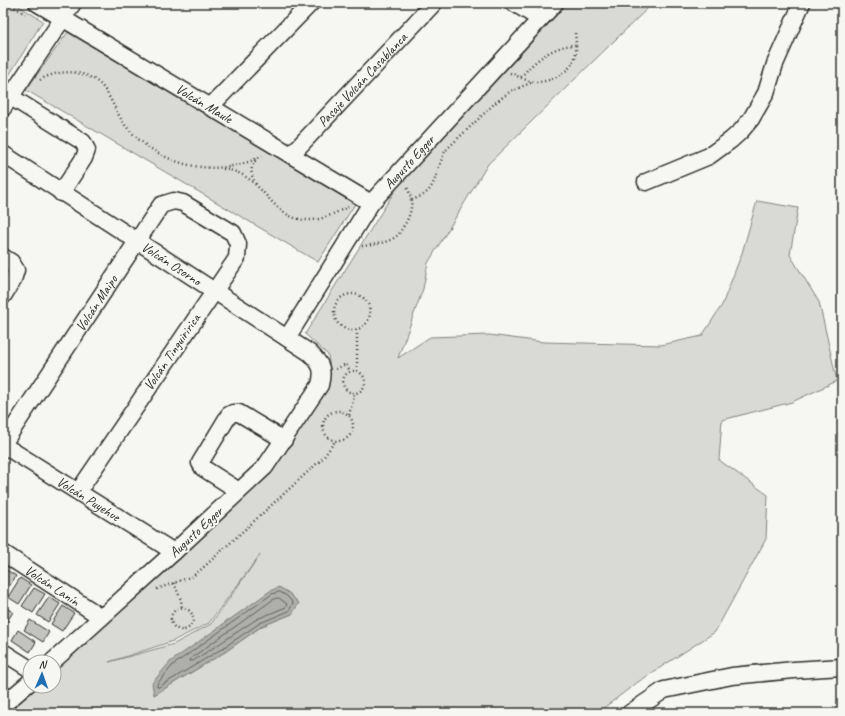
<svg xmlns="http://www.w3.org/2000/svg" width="845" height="716" font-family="Caveat,sans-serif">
  <rect width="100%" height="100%" fill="#f6f6f2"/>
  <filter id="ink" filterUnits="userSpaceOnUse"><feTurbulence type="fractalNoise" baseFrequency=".025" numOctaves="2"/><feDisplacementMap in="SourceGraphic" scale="8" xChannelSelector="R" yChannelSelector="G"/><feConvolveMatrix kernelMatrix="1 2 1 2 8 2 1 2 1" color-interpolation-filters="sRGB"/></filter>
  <g filter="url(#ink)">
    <!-- green -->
    <path fill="#d9d9d5" stroke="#828280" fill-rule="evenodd" d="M3 3H14L43 21 3 85Z
      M568 3H653L488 164 428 263 423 289 398 358 430 337 489 335 543 342 661 345 702 336 722 305 742 253 757 201 798 208 790 255 819 302 837 381 792 402 722 420 719 460 768 495 766 539 715 632 638 682 597 713H3V705L30 686H54V662L270 456 330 370 328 355 305 334 396 189ZM260 555 211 624 174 644 109 662 173 641 209 623ZM292 614 262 626 225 652 154 695 227 620Z
      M68 32 355 204 318 262 26 90Z"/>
    <!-- water -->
    <path fill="#aeaeab" stroke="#7a7a78" d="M279 587 289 593 299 603 292 614 262 626 225 652 154 695 152 683 170 662 270 591Z"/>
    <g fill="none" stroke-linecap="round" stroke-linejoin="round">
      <!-- shore -->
      <path stroke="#5f5f5e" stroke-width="1" d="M280 592 287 596 293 603 289 611 260 623 223 648 159 687H157V684L173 665 272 594Z
        M279 598 287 604 286 607 257 619 193 661H190L191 658 274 599Z"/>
    </g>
    <!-- building -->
    <path fill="#c3c3c0" stroke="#2b2b2b" d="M5 569 16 576 4 594H3V573Z
      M20 578 31 585 19 604 8 597Z
      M34 588 45 594 33 613 22 606Z
      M49 597 60 604 48 622 37 615Z
      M3 606 13 612 3 628Z
      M63 606 74 613 62 631 51 624Z
      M30 620 49 632 43 642 24 630Z
      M18 630 36 642 30 652 12 640Z"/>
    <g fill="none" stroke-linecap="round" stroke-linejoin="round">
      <!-- street casing -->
      <g stroke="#2b2b2b" stroke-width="19">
        <g id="street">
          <path id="s1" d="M37 3 371 203"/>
          <path d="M514 3 540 19"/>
          <path d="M11 97 83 142 87 150 84 158 61 193"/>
          <path d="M210 107 311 3"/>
          <path d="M3 108 73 3"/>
          <path id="s2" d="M3 154 310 353C321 364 324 369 320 385L265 467 174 552 52 662"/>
          <path id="s3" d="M291 155 434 3"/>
          <path d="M646 182 709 156 731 140 741 131 751 119 766 93 775 64 802 3"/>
          <path d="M3 257 11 262 16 270 13 280 3 296"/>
          <path id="s4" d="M287 338 371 203 555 3"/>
          <path id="s5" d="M3 444 161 205 174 201 183 203 233 233 238 244 237 258 78 492"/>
          <path id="s6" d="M3 445 174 552"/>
          <path d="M239 491 203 468 200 463 229 415 233 413H239L284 440"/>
          <path id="s7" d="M3 553 101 617"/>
          <path d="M3 652 30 669"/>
          <path d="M3 705 30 682"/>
          <path d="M630 713 664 690 732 676 794 670 842 667"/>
        </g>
      </g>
      <!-- path -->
      <path stroke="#2b2b2b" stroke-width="2.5" stroke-dasharray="1 3" stroke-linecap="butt" d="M8 3 25 14
        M510 73C518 76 526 81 534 82 549 83 570 73 575 58 577 50 576 41 575 33
        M521 77C535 60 554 45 576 45
        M40 80C58 69 84 69 100 84 110 94 116 113 125 125 158 166 216 180 262 156
        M223 169C231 170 239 172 246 177 269 192 278 221 310 220 324 220 336 212 348 207
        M256 184C251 175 249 169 256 160
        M412 200C416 198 422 197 426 193 437 184 438 163 446 150L495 103 511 91 533 82
        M362 246C373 245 389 243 398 235 400 233 401 230 403 227 412 214 414 201 407 187
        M334 312a18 18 0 1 1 36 0a18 18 0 1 1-36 0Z
        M336 369 346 364 350 371
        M357 371V329
        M343 382a11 11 0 1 1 22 0a11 11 0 1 1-22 0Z
        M323 426a15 15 0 1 1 30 0a15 15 0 1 1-30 0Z
        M349 415 355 393
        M174 583 181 600 182 608
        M157 589 193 576 205 566 323 458 335 441
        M171 619a11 11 0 1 1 22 0a11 11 0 1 1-22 0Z"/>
      <!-- street -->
      <use href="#street" stroke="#f6f6f2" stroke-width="16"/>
    </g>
  </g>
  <g text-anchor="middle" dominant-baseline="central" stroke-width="4" stroke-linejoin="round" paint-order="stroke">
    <!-- street labels -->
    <g font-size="14" fill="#2b2b2b" stroke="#f6f6f2">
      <text stroke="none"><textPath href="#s3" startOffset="104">Pasaje Volcán Casablanca</textPath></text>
      <text stroke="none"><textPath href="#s1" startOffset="195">Volcán Maule</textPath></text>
      <text stroke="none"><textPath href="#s4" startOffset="215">Augusto Egger</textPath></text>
      <text stroke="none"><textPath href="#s2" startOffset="201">Volcán Osorno</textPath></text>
      <text stroke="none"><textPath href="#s5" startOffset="169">Volcán Maipo</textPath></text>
      <text transform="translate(172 352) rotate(-56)">Volcán Tinguiririca</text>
      <text stroke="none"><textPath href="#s6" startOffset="101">Volcán Puyehue</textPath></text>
      <text transform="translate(196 532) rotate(-43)">Augusto Egger</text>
      <text stroke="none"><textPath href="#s7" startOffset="59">Volcán Lanín</textPath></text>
    </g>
  </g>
  <!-- margin -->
  <rect width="845" height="716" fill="none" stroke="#f6f6f2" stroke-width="16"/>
  <rect x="8" y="8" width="829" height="700" fill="none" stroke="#2b2b2b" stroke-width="1.5" filter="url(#ink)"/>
  <!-- north arrow -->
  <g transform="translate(42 674) rotate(2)"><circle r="19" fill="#f6f6f2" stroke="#a5a5a2"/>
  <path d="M0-3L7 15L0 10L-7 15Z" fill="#1f6fb2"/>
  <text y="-6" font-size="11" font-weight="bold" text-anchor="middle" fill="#2b2b2b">N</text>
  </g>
</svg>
